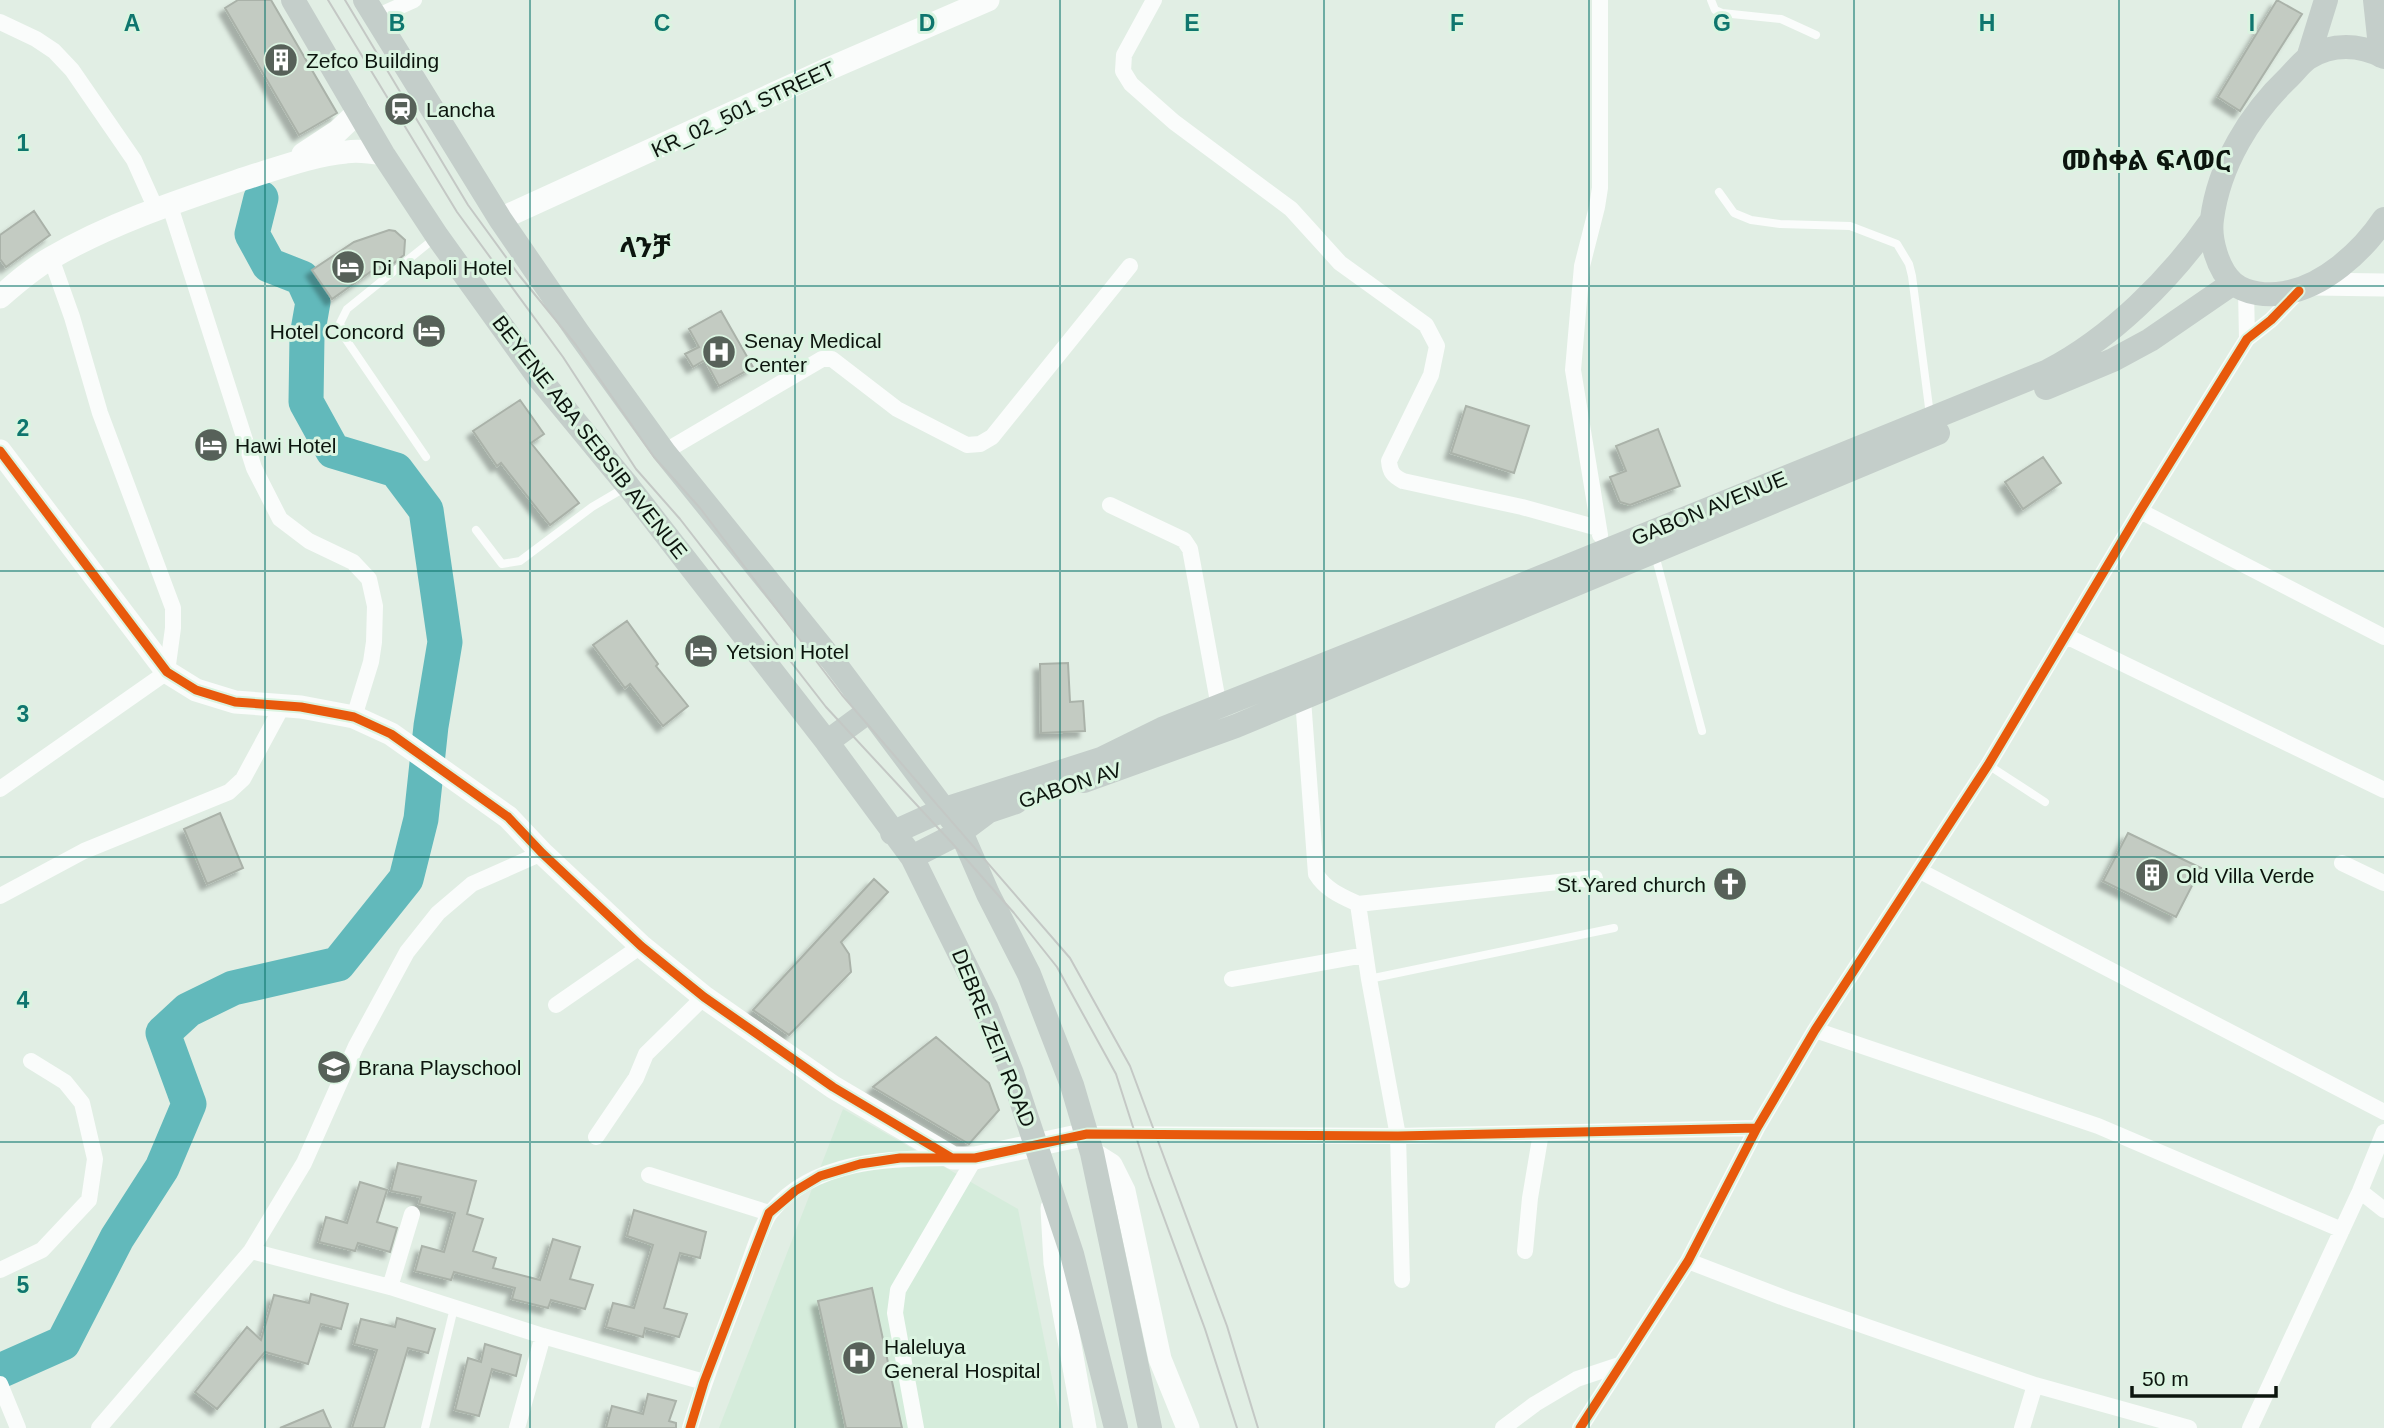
<svg xmlns="http://www.w3.org/2000/svg" width="2384" height="1428" font-family="Arial,'Noto Sans Ethiopic',sans-serif">
  <defs>
    <filter id="shadow"><feDropShadow dx="-6" dy="6" stdDeviation="2" flood-color="#0004"/></filter>
  </defs>
  <rect width="100%" height="100%" fill="#e1eee4"/>
  <!-- built -->
  <path fill="#d5ecdb" d="M843 1109 1018 1209 1062 1428H719Z"/>
  <g fill="none" stroke-linecap="round" stroke-linejoin="round">
    <!-- river -->
    <path stroke="#62b9bb" stroke-width="35" d="M0 1371 63 1343 117 1238 162 1168 189 1104 163 1033 188 1010 233 988 338 964 406 879 421 819 431 726 445 642 426 510 396 470 333 451 306 402 307 336 313 302 302 278 269 265 252 234 261 198"/>
  </g>
  <!-- building -->
  <path fill="#c3cbc2" stroke="#aab2a9" stroke-width="2" filter="url(#shadow)" d="M238 0H271L337 113 299 135 225 8Z
    M2277 0 2302 14 2240 111 2218 97Z
    M34 211 50 235 6 267 0 259V235Z
    M389 230 395 231 405 240 404 255 394 263H383L332 299 312 270 354 242Z
    M721 311 753 367 719 386 705 360 693 367 685 354 699 347 689 329Z
    M520 400 544 434 531 443 579 503 550 525 501 463 497 466 473 431Z
    M1466 406 1529 426 1514 473 1451 453Z
    M1658 429 1680 486 1630 505 1620 502 1610 477 1626 471 1616 446Z
    M2043 457 2061 483 2023 509 2005 482Z
    M627 621 658 664 656 666 688 706 663 726 630 684 625 688 593 645Z
    M1068 663 1070 702 1083 701 1085 731 1041 733 1040 664Z
    M220 813 243 868 207 884 184 829Z
    M2128 833 2201 868 2176 917 2103 881Z
    M874 879 888 892 841 942 849 954 851 972 789 1035 753 1010Z
    M936 1037 989 1083 999 1110 969 1144 873 1087Z
    M398 1163 476 1181 467 1214 483 1219 473 1251 496 1258 493 1268 540 1280 553 1239 580 1247 570 1279 593 1285 585 1309 551 1300 548 1308 512 1299 515 1288 454 1272 451 1280 415 1271 422 1246 444 1252 455 1213 419 1204 421 1197 391 1191Z
    M360 1182 387 1190 377 1222 397 1228 390 1252 358 1243 355 1251 319 1242 326 1217 347 1223Z
    M634 1210 706 1232 700 1258 680 1253 664 1308 687 1314 679 1337 645 1328 643 1337 606 1327 613 1303 634 1308 653 1245 627 1236Z
    M872 1288 902 1428H846L818 1301Z
    M311 1294 348 1304 341 1329 321 1324 308 1364 265 1352 217 1409 195 1392 247 1327 261 1340 274 1295 309 1303Z
    M397 1318 435 1329 428 1353 408 1348 384 1428H352L377 1350 354 1344 361 1319 395 1327Z
    M485 1344 521 1355 516 1376 492 1369 479 1416 455 1410 468 1358 481 1362Z
    M648 1394 676 1401 669 1421 676 1423V1428H606L612 1406 643 1414Z
    M323 1410 331 1428H280Z"/>
  <g fill="none" stroke-linecap="round" stroke-linejoin="round">
    <!-- lane -->
    <path stroke="#fafcfb" stroke-width="8" d="M1711 0 1715 10 1722 13 1781 19 1816 35
      M1719 192 1734 213 1751 220 1780 224 1850 226 1897 244 1909 264 1912 276 1930 415
      M426 457 345 338 340 323 347 309 435 238
      M476 530 502 564 520 561 592 507 626 487
      M1655 555 1702 731
      M1988 765 2045 802
      M1369 979 1614 928
      M425 1428 454 1308"/>
    <!-- street -->
    <path stroke="#fafcfb" stroke-width="16" d="M1154 0 1124 55 1123 71 1131 84 1174 122 1291 209 1340 263 1426 325 1437 346 1431 375 1389 461C1390 472 1393 476 1403 481L1522 507 1598 528
      M376 17 414 0
      M0 22 36 39 54 51 72 70 134 160 156 209
      M169 203 254 468 280 519 309 541 353 562 369 579 375 606 374 642 371 662 354 717
      M2246 290 2247 339
      M664 452 822 359H832L897 409 967 445 980 444 992 437 1130 266
      M1110 505 1184 540 1190 549 1219 707
      M2140 511 2384 637
      M1600 535 1573 370 1582 266 1597 207 1600 188V0
      M2066 636 2384 790
      M1303 699 1316 874C1326 890 1341 896 1358 904L1369 979 1398 1136 1402 1280
      M0 789 167 672 173 628V608L100 413 72 317 51 258
      M2342 863 2384 883
      M1920 871 2384 1112
      M0 896 84 851 229 792 243 779 283 705
      M1358 904 1595 878
      M1232 979 1365 955
      M556 1005 641 946
      M1815 1030 2098 1126 2342 1230
      M1087 1134 1398 1136 1757 1128
      M596 1137 636 1078 646 1054 704 997
      M649 1175 769 1213
      M2360 1191 2384 1210
      M251 1251 390 1287 543 1336 704 1382
      M1525 1251 1530 1198 1541 1133
      M1688 1261 1787 1299 2035 1385 2189 1428
      M0 1270 42 1250 89 1200 95 1159 82 1103 65 1082 31 1061
      M390 1287 412 1214
      M0 1384 18 1428
      M99 1428 251 1251 304 1163 356 1046 407 952 438 913 472 884 542 853
      M517 1428 543 1336
      M690 1428C704 1381 721 1337 739 1291 746 1274 761 1223 771 1212 813 1160 890 1158 950 1158
      M916 1428 895 1313 898 1290 975 1158
      M1503 1428 1535 1404 1577 1379 1619 1365
      M1580 1428 1688 1261 1757 1128 1815 1030 1988 765 2140 511 2247 339 2271 320 2299 291
      M2022 1428 2035 1385
      M2250 1428 2360 1191 2384 1132"/>
    <!-- secondary -->
    <path stroke="#fafcfb" stroke-width="23" d="M303 154 338 131 359 111
      M500 219 826 70 988 0
      M2314 284 2384 285
      M0 297C16 283 32 269 51 258 111 223 178 201 243 179 276 169 312 155 346 152 359 150 371 152 383 154
      M0 451 167 672 196 690 235 702 301 707 354 717 391 734 508 817 542 853 641 946 704 997 833 1087 953 1158H975L1087 1134
      M1092 1153 1111 1165 1124 1191 1160 1359 1188 1428
      M1052 1208 1055 1263 1085 1428"/>
    <!-- primary -->
    <path stroke="#c4ceca" stroke-width="24" d="M293 0 383 154 437 236 539 378 628 486 827 742 912 857 986 1007 1012 1073 1072 1254 1116 1428
      M365 0 500 219 579 334 664 452 836 665 961 832 988 894 1029 974 1072 1085 1092 1153 1150 1428
      M2375 0 2381 56
      M2384 57C2360 44 2332 43 2308 58 2301 63 2295 71 2289 77 2250 114 2219 165 2212 219 2209 239 2218 270 2233 283 2246 294 2268 296 2284 293 2323 287 2362 252 2384 219
      M2308 58 2326 0
      M2046 388 2113 360 2150 340 2233 283
      M827 742 869 711
      M1084 781 1236 726 1938 433
      M892 833 945 809 1101 759 1162 729 1406 632 2048 371C2111 338 2170 280 2211 221
      M912 857 961 832 989 811 1016 802"/>
    <!-- tram -->
    <path stroke="#c4c8c5" stroke-width="2" d="M328 0 457 212 563 357 636 469 680 519 826 707 952 843 1014 913 1057 967 1116 1074 1149 1177 1205 1329 1237 1428
      M345 0 468 205 519 275 576 345 654 457 700 508 842 695 1070 958 1130 1066 1227 1326 1258 1428"/>
    <!-- cycleway casing -->
    <g stroke="#dbf4e1" stroke-width="13">
      <path id="cycleway" d="M0 451 167 672 196 690 235 702 301 707 354 717 391 734 508 817 542 853 641 946 704 997 833 1087 952 1158
        M690 1428 704 1382 769 1213 795 1191 820 1176 860 1164 900 1158H975L1087 1134 1398 1136 1757 1128
        M1580 1428 1688 1261 1757 1128 1815 1030 1988 765 2140 511 2247 339 2271 320 2299 291"/>
    </g>
    <!-- cycleway -->
    <use href="#cycleway" stroke="#e8590c" stroke-width="9"/>
  </g>
  <!-- grid -->
  <path fill="none" stroke="#0f766e" stroke-width="2" stroke-opacity="0.55" d="M265 0V1428M530 0V1428M795 0V1428M1060 0V1428M1324 0V1428M1589 0V1428M1854 0V1428M2119 0V1428M0 286H2384M0 571H2384M0 857H2384M0 1142H2384"/>
  <!-- icons -->
  <defs>
    <g id="building-disc" transform="scale(1.75)"><circle r="9.5" fill="#576159" stroke="#dbf4e1"/><path d="M-4-6H4V6H1V3H-1V6H-4ZM-2.5-4.3h1.7v1.8h-1.7ZM.8-4.3h1.7v1.8H.8ZM-2.5-1h1.7V.8h-1.7ZM.8-1h1.7V.8H.8Z" fill="#fff"/></g>
    <g id="station-disc" transform="scale(1.75)"><circle r="9.5" fill="#576159" stroke="#dbf4e1"/><path d="M-3-6H3Q5-6 5-4V2Q5 4 3 4L4.5 6H3L1.5 4h-3L-3 6H-4.5L-3 4Q-5 4-5 2V-4Q-5-6-3-6ZM-3.5-4v3h7v-3ZM-3.5 1v1.5H-2V1ZM2 1v1.5H3.5V1Z" fill="#fff"/></g>
    <g id="hotel-disc" transform="scale(1.75)"><circle r="9.5" fill="#576159" stroke="#dbf4e1"/><path d="M-6-4.5h1.5V1H6V5H4.5V3h-9V5H-6ZM-4 0a1.8 1.8 0 1 1 3.6 0ZM.5 0V-2.5h3Q6-2.5 6 0Z" fill="#fff"/></g>
    <g id="hospital-disc" transform="scale(1.75)"><circle r="9.5" fill="#576159" stroke="#dbf4e1"/><path d="M-5-5h3v3.5h4V-5h3V5h-3V1.5h-4V5h-3Z" fill="#fff"/></g>
    <g id="church-disc" transform="scale(1.75)"><circle r="9.5" fill="#576159" stroke="#dbf4e1"/><path d="M-1.2-6h2.4v3.5h3.3v2.4h-3.3V6h-2.4V-.1h-3.3v-2.4h3.3Z" fill="#fff"/></g>
    <g id="school-disc" transform="scale(1.75)"><circle r="9.5" fill="#576159" stroke="#dbf4e1"/><path d="M0-5L7-2L0 1L-7-2ZM-4 1L0 2.5L4 1V4Q0 6-4 4Z" fill="#fff"/></g>
  </defs>
  <g fill-rule="evenodd">
    <use href="#building-disc" x="281" y="60"/>
    <use href="#station-disc" x="401" y="109"/>
    <use href="#hotel-disc" x="348" y="267"/>
    <use href="#hotel-disc" x="429" y="331"/>
    <use href="#hospital-disc" x="719" y="352"/>
    <use href="#hotel-disc" x="211" y="445"/>
    <use href="#hotel-disc" x="701" y="651"/>
    <use href="#building-disc" x="2152" y="875"/>
    <use href="#church-disc" x="1730" y="884"/>
    <use href="#school-disc" x="334" y="1067"/>
    <use href="#hospital-disc" x="859" y="1358"/>
  </g>
  <g text-anchor="middle" dominant-baseline="central" stroke-width="6" stroke-linejoin="round" paint-order="stroke">
    <!-- poi labels -->
    <g font-size="21" fill="#0c150e" stroke="#dbf4e1" text-anchor="start">
      <text x="306" y="60">Zefco Building</text>
      <text x="426" y="109">Lancha</text>
      <text x="372" y="267">Di Napoli Hotel</text>
      <text x="404" y="331" text-anchor="end">Hotel Concord</text>
      <text x="744" y="340">Senay Medical<tspan x="744" dy="24">Center</tspan></text>
      <text x="235" y="445">Hawi Hotel</text>
      <text x="726" y="651">Yetsion Hotel</text>
      <text x="2176" y="875">Old Villa Verde</text>
      <text x="1706" y="884" text-anchor="end">St.Yared church</text>
      <text x="358" y="1067">Brana Playschool</text>
      <text x="884" y="1346">Haleluya<tspan x="884" dy="24">General Hospital</tspan></text>
    </g>
    <!-- street labels -->
    <g font-size="21" fill="#0c150e" stroke="#dbf4e1">
      <text transform="translate(743 109) rotate(-25)">KR_02_501 STREET</text>
      <text transform="translate(590 437) rotate(52)">BEYENE ABA SEBSIB AVENUE</text>
      <text transform="translate(1709 508) rotate(-22)">GABON AVENUE</text>
      <text transform="translate(1070 785) rotate(-18)">GABON AV</text>
      <text transform="translate(994 1038) rotate(68)">DEBRE ZEIT ROAD</text>
    </g>
    <!-- district labels -->
    <g font-size="28" font-weight="bold" fill="#0c150e" stroke="#dbf4e1">
      <text x="2146" y="160">መስቀል ፍላወር</text>
      <text x="645" y="247">ላንቻ</text>
    </g>
  </g>
  <g font-size="23" text-anchor="middle" font-weight="bold" fill="#0f766e" stroke="#dbf4e1" stroke-width="6" stroke-linejoin="round" paint-order="stroke">
    <text x="132" y="31">A</text>
    <text x="397" y="31">B</text>
    <text x="662" y="31">C</text>
    <text x="927" y="31">D</text>
    <text x="1192" y="31">E</text>
    <text x="1457" y="31">F</text>
    <text x="1722" y="31">G</text>
    <text x="1987" y="31">H</text>
    <text x="2252" y="31">I</text>
    <text x="23" y="151">1</text>
    <text x="23" y="436">2</text>
    <text x="23" y="722">3</text>
    <text x="23" y="1008">4</text>
    <text x="23" y="1293">5</text>
  </g>
  <!-- scale -->
  <path d="M2132 1386v10h144v-10" fill="none" stroke="#0c150e" stroke-width="3.5"/>
  <text x="2142" y="1386" font-size="21" fill="#0c150e" stroke="#dbf4e1" stroke-width="5" paint-order="stroke">50 m</text>
</svg>
